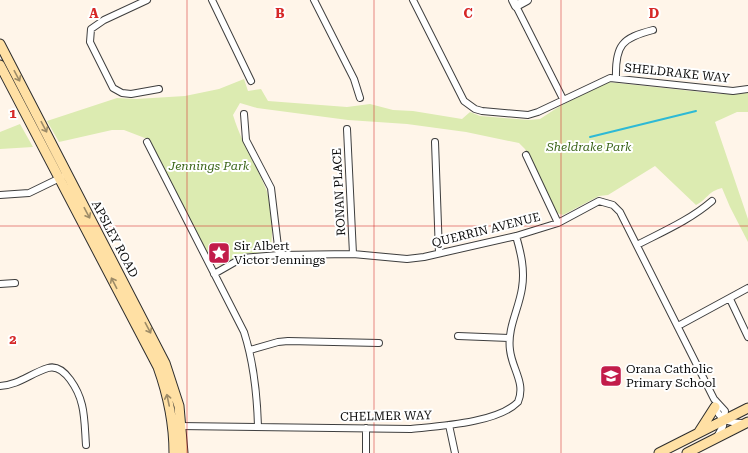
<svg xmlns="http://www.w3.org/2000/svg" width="748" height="453" font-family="'Roboto Serif',serif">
  <rect width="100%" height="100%" fill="#fff5e9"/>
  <!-- green -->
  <path fill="#dcebb1" d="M244 79 248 91 261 89 268 101 347 107 370 104 393 110 413 111 462 119 470 112 480 116 529 120 540 119 560 106 608 82 720 94 748 93V112H737L715 122 748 219V242L730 207 722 188C707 192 709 198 696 205L655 166 608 195 599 196 563 215 557 213 525 149 519 143 466 132 407 124 348 120 257 108 240 103 233 115C241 142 256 164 266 189 273 207 273 229 271 248L267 252 241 254 222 265 216 264 210 261 150 140 124 130H112L59 142 47 121 117 98 136 99 185 96 219 89Z
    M20 124 33 147 0 149V132Z"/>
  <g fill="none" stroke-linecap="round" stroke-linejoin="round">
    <!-- stream -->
    <path stroke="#2db9d5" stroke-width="2" d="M590 137 696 111"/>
    <!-- minor casing -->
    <g stroke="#3e3e3e" stroke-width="8">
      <path id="minor" d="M147 0 104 20 91 29 90 42 113 88 122 93 131 94 159 89
        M212 0 251 81
        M314 0 354 79 360 98
        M413 0 464 101 475 109 482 111 528 115 538 112 610 78 733 91 748 89
        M516 6 563 99
        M616 78C615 45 622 38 653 30
        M244 114 246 140 271 188 279 255
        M347 129 353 254
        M147 142 244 332C254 363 257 393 258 426
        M435 142 439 253
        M526 155 558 223
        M0 195 29 193 62 177
        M637 245C662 232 690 220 712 201
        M214 274 242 258 279 255 353 254 407 259 424 257 516 236 558 223 599 201 613 205 620 212 714 399 725 411 723 426 717 437
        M0 284 15 283
        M730 299 748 337
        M678 326 748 288
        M458 336 509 338
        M250 350 278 342 288 341 379 343
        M0 386C19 385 31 373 48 368 65 363 79 392 82 405 85 417 85 432 86 445
        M715 405C718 420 729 423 743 423
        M449 425 455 453
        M179 426 411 429C440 426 497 423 518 402 526 383 512 369 510 350 507 328 519 309 522 288 525 270 521 253 516 236
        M366 428V453"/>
    </g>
    <!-- tertiary casing -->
    <g stroke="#3e3e3e" stroke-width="10">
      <path id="tertiary" d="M513 0 516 6 527 0"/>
    </g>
    <!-- secondary casing -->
    <g stroke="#2d2d2d" stroke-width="11">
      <path id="secondary" d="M0 44 165 363 179 406 183 453
        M0 65 158 367C168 395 174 423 174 453
        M699 432 715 407
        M659 453 748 408
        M687 453 748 422"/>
    </g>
    <!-- minor -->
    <use href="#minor" stroke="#fff" stroke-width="6"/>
    <!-- tertiary -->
    <use href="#tertiary" stroke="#fff" stroke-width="8"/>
    <!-- secondary -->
    <use href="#secondary" stroke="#ffe0a4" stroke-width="9"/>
  </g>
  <!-- one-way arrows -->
  <defs><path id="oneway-shaft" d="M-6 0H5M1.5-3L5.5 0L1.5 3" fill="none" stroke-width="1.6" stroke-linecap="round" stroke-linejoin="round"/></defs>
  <g stroke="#9d8b67">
    <use href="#oneway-shaft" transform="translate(17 76) rotate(62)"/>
    <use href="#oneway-shaft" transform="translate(44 127) rotate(62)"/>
    <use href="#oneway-shaft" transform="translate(87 213) rotate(62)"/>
    <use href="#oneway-shaft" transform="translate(114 283) rotate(-117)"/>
    <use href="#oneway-shaft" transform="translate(148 328) rotate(62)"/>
    <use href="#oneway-shaft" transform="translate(168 400) rotate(-102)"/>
  </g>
  <!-- grid -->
  <path fill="none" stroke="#d62828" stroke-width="1" stroke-opacity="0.55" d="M187 0V453M374 0V453M561 0V453M0 226H748"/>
  <!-- icons -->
  <defs>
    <g id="sight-square" transform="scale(1.15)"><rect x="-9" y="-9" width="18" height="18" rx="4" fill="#c21c4a" stroke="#fff"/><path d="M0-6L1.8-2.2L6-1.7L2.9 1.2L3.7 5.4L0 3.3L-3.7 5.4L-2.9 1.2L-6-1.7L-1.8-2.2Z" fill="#fff"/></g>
    <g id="school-square" transform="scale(1.15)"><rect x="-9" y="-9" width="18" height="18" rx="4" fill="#c21c4a" stroke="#fff"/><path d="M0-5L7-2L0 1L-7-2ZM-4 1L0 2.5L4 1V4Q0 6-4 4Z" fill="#fff"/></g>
  </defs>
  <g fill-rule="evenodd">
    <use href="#sight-square" x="219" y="253"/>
    <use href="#school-square" x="611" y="376"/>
  </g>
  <g text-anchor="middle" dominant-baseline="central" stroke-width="4" stroke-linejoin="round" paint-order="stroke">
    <!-- street labels -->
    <g font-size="12" fill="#0b0b0b" stroke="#fff">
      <text transform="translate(677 73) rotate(6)">SHELDRAKE WAY</text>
      <text transform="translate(339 192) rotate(-93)">RONAN PLACE</text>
      <text transform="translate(486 230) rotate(-14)">QUERRIN AVENUE</text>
      <text transform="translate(115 239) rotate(62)">APSLEY ROAD</text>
      <text transform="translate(386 416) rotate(-1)">CHELMER WAY</text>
    </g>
    <!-- park labels -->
    <g font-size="12" font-style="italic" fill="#3a6519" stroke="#fff">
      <text x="589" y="147">Sheldrake Park</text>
      <text x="209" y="166">Jennings Park</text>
    </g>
    <!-- poi labels -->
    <g font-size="12" fill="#0b0b0b" stroke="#fff" text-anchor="start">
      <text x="234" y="246">Sir Albert<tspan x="234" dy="14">Victor Jennings</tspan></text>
      <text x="626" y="369">Orana Catholic<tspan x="626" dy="14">Primary School</tspan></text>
    </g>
  </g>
  <g font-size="13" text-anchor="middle" font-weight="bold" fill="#d62828" stroke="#fff" stroke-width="4" stroke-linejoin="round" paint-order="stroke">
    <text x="94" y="18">A</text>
    <text x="280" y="18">B</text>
    <text x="468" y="18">C</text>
    <text x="654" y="18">D</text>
    <text x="13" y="118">1</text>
    <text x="13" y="344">2</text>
  </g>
</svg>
